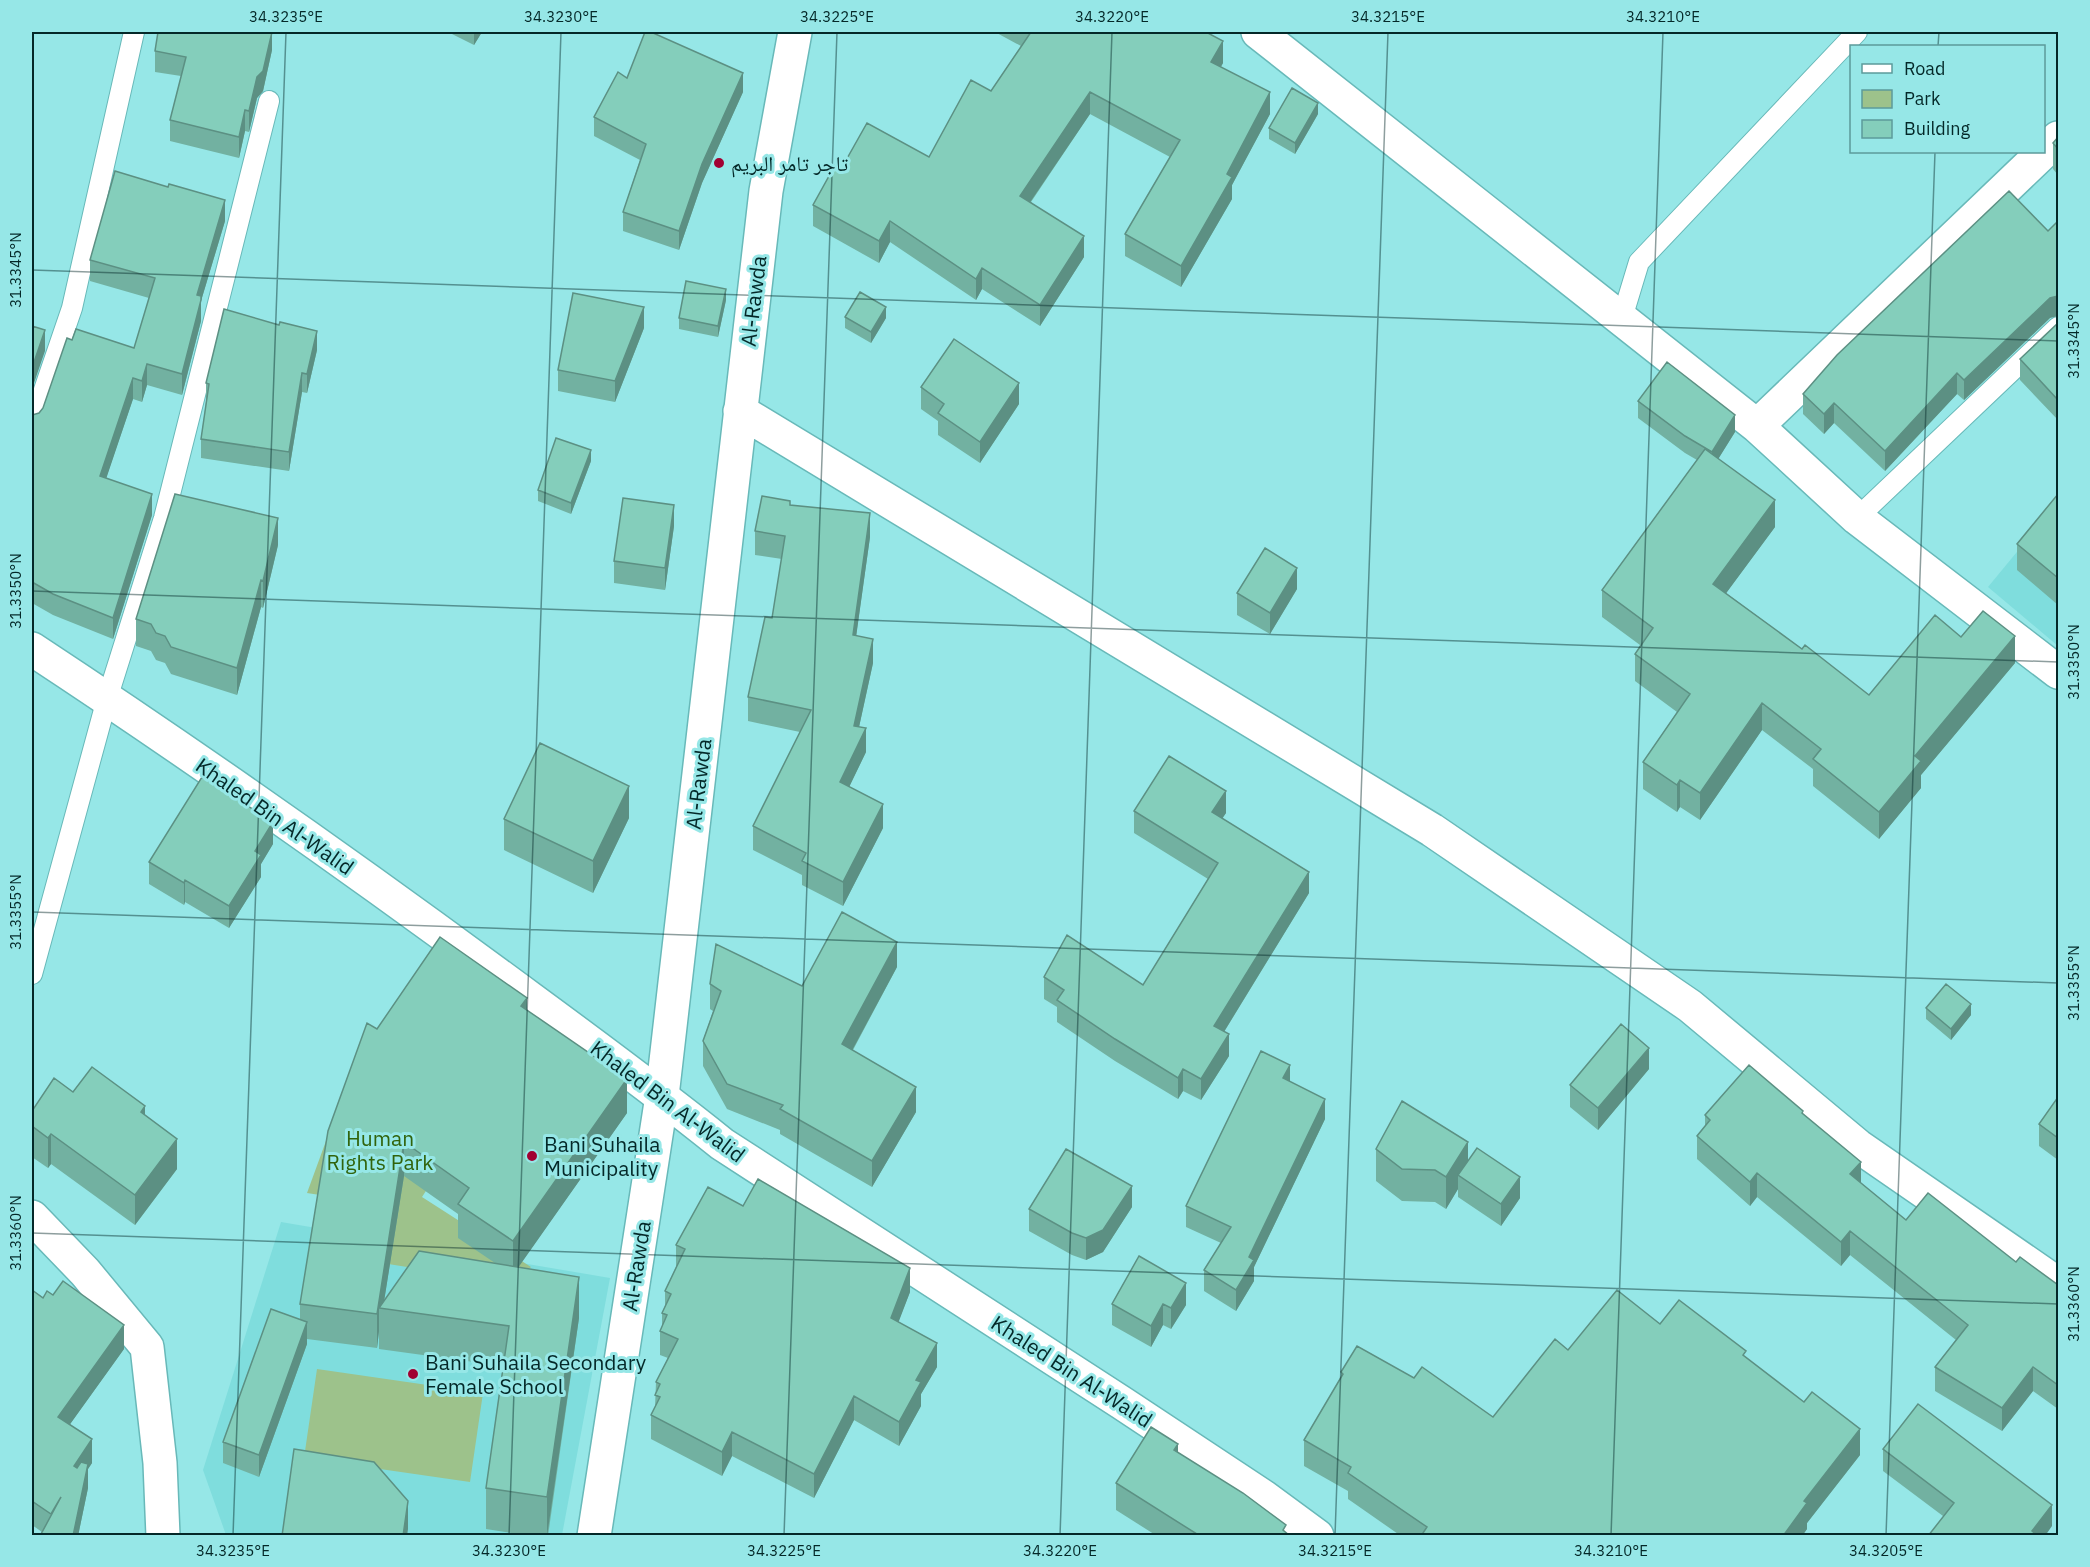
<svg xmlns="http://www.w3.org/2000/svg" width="2090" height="1567" font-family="'IBM Plex Sans','Noto Naskh Arabic',sans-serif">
  <rect width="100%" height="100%" fill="#96e7e7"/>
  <!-- built -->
  <path fill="#7fdddd" d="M2058 502V646L1988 587Z
    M281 1222 610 1278 562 1535H226L203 1470Z"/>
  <!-- green -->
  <path fill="#9dc28b" d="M353 1067 459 1140 422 1197 531 1267 514 1284 382 1263 390 1206 307 1193Z
    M317 1369 483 1393 470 1482 304 1458Z"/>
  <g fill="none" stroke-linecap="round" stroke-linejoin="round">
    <!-- lane casing -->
    <g stroke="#68b9b9" stroke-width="22">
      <path id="lane" d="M1622 318 1639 262 1857 32
        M32 425 72 308 134 32
        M1857 518 2058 327
        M32 974 107 699 164 518 269 101"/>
    </g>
    <!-- street casing -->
    <g stroke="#68b9b9" stroke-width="36">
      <path id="street" d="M1258 32 1757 426 1857 518 2058 672
        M740 411 1432 830 1690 1006 1858 1146 2058 1284
        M1757 426 2058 138
        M32 1217 85 1272 147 1347 160 1463 163 1536
        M594 1536 662 1096 766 191 795 32"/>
    </g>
    <!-- secondary casing -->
    <g stroke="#68b9b9" stroke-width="36">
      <path id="secondary" d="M32 649C190 753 345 862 497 974 573 1030 649 1085 722 1144L1122 1403 1264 1497 1317 1536"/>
    </g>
    <!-- lane -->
    <use href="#lane" stroke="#fff" stroke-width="20"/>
    <!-- street -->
    <use href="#street" stroke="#fff" stroke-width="33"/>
    <!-- secondary -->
    <use href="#secondary" stroke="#fff" stroke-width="33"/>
  </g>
  <!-- wall -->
  <path fill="#72b1a1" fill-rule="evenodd" d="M272 32V50L263 91 257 98 249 132 245 131 239 158 170 141V120L181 76 155 72V51Z
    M448 32H482L474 45Z
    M995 32H1206L1223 63 1221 67 1270 114 1232 185V199L1181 287 1125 256V234L1170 157 1090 114 1031 202 1084 257 1040 326 982 289 976 300 890 242 879 263 813 226V205L845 162 929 157 991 91 1021 46Z
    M627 78 743 92 702 183 679 250 623 231V212L640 160 594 136V117Z
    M1318 114 1295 154 1269 139V128Z
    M2058 137V175L2053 169V143Z
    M225 221 201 301V321L182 395 147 385 142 402 133 399 106 478 152 515 113 639 53 615 32 603V415L39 413 43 408 72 340 134 348 149 298 90 281V260Z
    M726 300 718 337 679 329V318Z
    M845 317 886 318 871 343 845 328Z
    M2050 318 1964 400 1957 394 1885 471 1834 423 1824 434 1803 414V394Z
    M2058 323V420L2020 380V359Z
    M644 328 615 402 558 391V370Z
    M317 350 307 393 302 392 289 471 201 458V439L206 402V383Z
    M921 387 1019 404 980 463 938 435V421L921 409Z
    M1638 401 1735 432 1718 459 1775 527 1726 593 1802 649 1869 695 1961 637 2015 663 1921 775V788L1879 839 1813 786V769L1762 730 1700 820 1680 807 1677 812 1643 789V762L1677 712 1635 681V654L1640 645 1602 617V590L1697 460 1685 453 1638 418Z
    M591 461 571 514 538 501V490Z
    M2058 494V605L2017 570V544Z
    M790 505 870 537 856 636 873 663 859 727 866 752 849 787 883 828 843 906 802 885V875L753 850V826L800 732 748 721V697L772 618 782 559 755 555V531Z
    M674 526 665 590 614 583V561Z
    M278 545 263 608 261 607 237 695 171 674 165 663 156 660 151 651 136 646V619Z
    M1297 589 1270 634 1237 615V593Z
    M1134 811 1226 813 1222 818 1309 893 1224 1032 1229 1056 1201 1100 1183 1091 1178 1099 1115 1061 1057 1022V1007L1044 999V977L1143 985 1208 879 1134 833Z
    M629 818 593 893 504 850V819Z
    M273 844 261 864V877L229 928 185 902 184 905 149 884V862Z
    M897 967 853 1050 916 1112 872 1187 780 1134V1130L727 1109 703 1066V1041L713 1011 710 1009V984L802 986Z
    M1926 1008 1971 1015 1951 1040 1926 1019Z
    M527 1010 627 1113 518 1267 579 1318 548 1536H530L486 1529V1488L503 1366 379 1349V1331L377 1348 307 1339V1344L259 1477 223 1463V1442L300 1319V1304L377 1029ZM404 1176 458 1214V1238L495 1263 384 1301Z
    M1649 1069 1598 1130 1570 1107V1085Z
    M1290 1081 1325 1119 1254 1267V1281L1236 1311 1204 1291V1270L1221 1243 1186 1227V1206Z
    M73 1092 145 1115 177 1169 135 1225 51 1164 48 1168 32 1157V1111Z
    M2058 1097V1160L2039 1146V1124Z
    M1803 1114 1861 1183 1906 1220 2016 1262 2058 1285V1409L2033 1391 2002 1431 1935 1391V1367L1956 1340 1850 1255 1841 1266 1757 1197 1750 1206 1697 1159V1136L1705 1126V1115Z
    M1376 1149 1468 1161 1520 1198 1501 1226 1458 1197V1189L1446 1209 1435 1202 1402 1201 1376 1181Z
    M743 1206 910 1292 898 1322 937 1367 921 1394V1406L899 1446 854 1420 814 1498 732 1456 722 1476 651 1439V1415L655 1407 656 1382 668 1358 660 1355V1331L662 1327V1313L665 1306V1291L676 1267V1245Z
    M1132 1207 1103 1252 1086 1260 1072 1255 1029 1231V1209Z
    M1139 1256 1186 1305 1171 1329 1163 1325 1151 1347 1112 1325V1304Z
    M32 1290 124 1349 70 1424 92 1463 88 1469V1488L78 1536H40L42 1532 32 1525Z
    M1660 1324 1746 1357 1860 1455 1807 1523V1529L1802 1536H1401L1348 1499V1491L1304 1466V1440L1341 1377V1372L1414 1378 1493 1417 1568 1350Z
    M1883 1449 2052 1526 1943 1516 1883 1471Z
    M1178 1452 1290 1536H1157L1116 1510V1483Z"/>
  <!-- shaded-wall -->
  <path fill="#5c9083" d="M272 32V50L263 91 257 98 249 132V111L257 77Z
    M474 32H482L474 45Z
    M1223 41V63L1211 83V62Z
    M743 73V92L702 183 679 250V231L702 164Z
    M1090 92V114L1020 217V196Z
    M1270 92V114L1232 185V199L1181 287V266L1227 174Z
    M1318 103V114L1295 154V143Z
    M245 110V131L239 158V137Z
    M225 200V221L201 301V321L182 395V374L197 295Z
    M890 221V242L879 263V241Z
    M1084 236V257L1040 326V305Z
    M982 268V289L976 300V279Z
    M726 289V300L718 337V326Z
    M2058 296V316L2050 318 1964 400V380L2050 298Z
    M644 307V328L615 402V381Z
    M886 307V318L871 343V332Z
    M45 330V351L32 389V368Z
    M317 331V350L307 393V374Z
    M147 364V385L142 402V381Z
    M302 373V392L289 471V452Z
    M1957 373V394L1885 471V451Z
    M133 378V399L100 497V476Z
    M1019 383V404L980 463V442Z
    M1834 403V423L1824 434V414Z
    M1735 415V432L1712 469V452Z
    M591 450V461L571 514V503Z
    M152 494V515L113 639V618Z
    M1775 500V527L1713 611V584Z
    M674 505V526L665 590V568Z
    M870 513V537L853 659V635Z
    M278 518V545L263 608V581Z
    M1297 568V589L1270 634V613Z
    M261 580V607L237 695V668Z
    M2015 636V663L1921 775V788L1879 839V812L1915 756Z
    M873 639V663L854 750V726Z
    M1762 703V730L1700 820V793Z
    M866 728V752L840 806V782Z
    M1680 780V807L1677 812V785Z
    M629 786V818L593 893V861Z
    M1226 791V813L1212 834V812Z
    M883 804V828L843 906V882Z
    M273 822V844L261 864V877L229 928V906L255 851Z
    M1309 872V893L1214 1048V1026Z
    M185 880V902L184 905V883Z
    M897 942V967L842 1069V1044Z
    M527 998V1032L521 1006Z
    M1971 1004V1015L1951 1040V1029Z
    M1229 1034V1056L1201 1100V1079Z
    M1649 1048V1069L1598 1130V1108Z
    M1290 1065V1086L1283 1078Z
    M1183 1069V1091L1178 1099V1078Z
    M627 1079V1113L513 1275V1241Z
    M916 1087V1112L872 1187V1161Z
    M1325 1099V1119L1254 1267V1281L1236 1311V1290L1249 1257Z
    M145 1106V1136L141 1112Z
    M51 1134V1164L48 1168V1138Z
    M177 1139V1169L135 1225V1195Z
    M404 1142V1176L383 1308H379V1331L377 1348V1314Z
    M1468 1142V1174L1458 1175V1189L1446 1209V1177Z
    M1861 1162V1185L1850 1174Z
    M1757 1173V1197L1750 1206V1182Z
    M1520 1177V1198L1501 1226V1204Z
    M1132 1186V1207L1103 1252 1086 1260V1238Z
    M1850 1231V1255L1841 1266V1242Z
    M910 1268V1292L891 1342V1318Z
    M579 1277V1318L547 1536V1497Z
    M1186 1283V1305L1171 1329V1308Z
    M1163 1304V1325L1151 1347V1326Z
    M307 1322V1344L259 1477V1455Z
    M124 1325V1349L58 1441V1417Z
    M937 1343V1367L921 1394V1406L899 1446V1422L916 1380Z
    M2033 1367V1391L2002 1431V1408Z
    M854 1396V1420L814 1498V1474Z
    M1860 1429V1455L1807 1523V1529L1802 1536H1783L1804 1501Z
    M732 1432V1456L722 1476V1452Z
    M92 1439V1463L88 1469V1488L78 1536H73L74 1466Z
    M1178 1444V1471L1174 1450Z
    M408 1501V1529L407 1536H403Z
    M2052 1505V1526L2045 1536H2032V1531Z"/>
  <!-- building -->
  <path fill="#84cebb" stroke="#5c9083" stroke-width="1.5" d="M158 32H272L263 71 257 77 249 111 245 110 239 137 170 120 186 57 155 51Z
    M645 32H651L743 73 702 164 679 231 623 212 646 144 594 117 618 72 627 78Z
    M1031 32H1206L1223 41 1211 62 1270 92 1227 174 1232 177 1181 266 1125 234 1180 140 1090 92 1020 196 1084 236 1040 305 982 268 976 279 890 221 879 241 813 205 839 158 845 162 867 123 929 157 971 80 991 91Z
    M1292 88 1318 103 1295 143 1269 128Z
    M2058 137V149L2053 143Z
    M115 171 168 187 169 184 225 200 197 295 201 296V300L182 374 147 364 142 381 133 378 100 476 152 494 113 618 53 594 32 582V415L39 413 43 408 67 338 72 340 76 329 134 348 155 278 90 260Z
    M2009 191 2048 231 2058 221V296L2050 298 1964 380 1957 373 1885 451 1834 403 1824 414 1803 394 1837 355Z
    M686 281 726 289 718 326 679 318Z
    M860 292 886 307 871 332 845 317Z
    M573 293 644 307 615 381 558 370Z
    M224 309 279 325 280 322 317 331 307 374 302 373 289 452 201 439 209 384 206 383Z
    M2058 323V400L2020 359Z
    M32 326 45 330 32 368Z
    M954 339 1019 383 980 442 938 413 944 404 921 387Z
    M1667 362 1735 415 1712 452 1685 436 1638 401Z
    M556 438 591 450 571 503 538 490Z
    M1705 449 1775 500 1713 584 1802 649 1805 645 1869 695 1935 615 1961 637 1983 611 2015 636 1915 756 1921 761 1879 812 1813 759 1821 749 1762 703 1700 793 1680 780 1677 785 1643 762 1690 694 1635 654 1653 628 1602 590Z
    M175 494 278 518 263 581 261 580 237 668 171 647 165 636 156 633 151 624 136 619Z
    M2058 494V578L2017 544Z
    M762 496 790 501V505L870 513 853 635 873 639 854 726 866 728 840 782 883 804 843 882 802 861 806 853 753 826 811 710 748 697 765 617 772 618 785 536 755 531Z
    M623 498 674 505 665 568 614 561Z
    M1265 548 1297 568 1270 613 1237 593Z
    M540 743 629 786 593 861 504 819Z
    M1169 756 1226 791 1212 812 1309 872 1214 1026 1229 1034 1201 1079 1183 1069 1178 1078 1115 1039 1057 1000 1064 990 1044 977 1067 935 1143 985 1218 863 1134 811Z
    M202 777 273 822 255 851 261 855 229 906 185 880 184 883 149 862Z
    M842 912 897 942 842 1044 916 1087 872 1161 780 1109 783 1105 727 1084 703 1041 721 991 710 984 716 944 802 986Z
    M440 937 527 998 521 1006 627 1079 513 1241 458 1204 469 1188 404 1142 377 1314 300 1304 328 1131 367 1023 377 1029Z
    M1946 984 1971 1004 1951 1029 1926 1008Z
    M1621 1024 1649 1048 1598 1108 1570 1085Z
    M1261 1051 1290 1065 1283 1078 1325 1099 1249 1257 1254 1260 1236 1290 1204 1270 1231 1227 1186 1206Z
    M1749 1065 1803 1111 1802 1113 1861 1162 1850 1174 1906 1220 1928 1193 2016 1262 2020 1257 2058 1285V1385L2033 1367 2002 1408 1935 1367 1968 1325 1850 1231 1841 1242 1757 1173 1750 1182 1697 1136 1710 1120 1705 1115Z
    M92 1067 145 1106 141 1112 177 1139 135 1195 51 1134 48 1138 32 1126V1111L54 1078 73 1092Z
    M2058 1097V1138L2039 1124Z
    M1402 1101 1468 1142 1446 1177 1435 1170 1402 1169 1376 1149Z
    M1477 1148 1520 1177 1501 1204 1458 1175Z
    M1066 1149 1132 1186 1103 1230 1086 1238 1072 1233 1029 1209Z
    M758 1179 910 1268 891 1318 937 1343 916 1380 921 1382 899 1422 854 1396 814 1474 732 1432 722 1452 651 1415 660 1397 655 1395 660 1384 656 1382 678 1339 660 1331 667 1315 662 1313 671 1294 665 1291 685 1249 676 1245 708 1187 743 1206Z
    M419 1251 579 1277 547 1497 486 1488 509 1326 379 1308Z
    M1139 1256 1186 1283 1171 1308 1163 1304 1151 1326 1112 1304Z
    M63 1281 124 1325 58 1417 92 1439 74 1466 77 1468 81 1462 88 1464 73 1536H40L61 1497 51 1514 32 1501V1290L43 1298 47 1291 53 1295Z
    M1617 1290 1660 1324 1679 1300 1746 1351 1743 1355 1804 1402 1812 1392 1860 1429 1804 1501 1807 1503 1783 1536H1426L1423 1533 1427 1527 1348 1473 1351 1467 1304 1440 1343 1374 1341 1372 1357 1346 1414 1378 1422 1367 1493 1417 1555 1339 1568 1350Z
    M271 1309 307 1322 259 1455 223 1442Z
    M1918 1404 2052 1505 2032 1531 2038 1536H1928L1954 1503 1883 1449Z
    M1151 1427 1178 1444 1174 1450 1243 1493 1286 1525 1283 1530 1290 1536H1200L1116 1483Z
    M294 1449 374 1462 408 1501 403 1536H282Z"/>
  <!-- ticks -->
  <path fill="none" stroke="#042828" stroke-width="1.5" stroke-opacity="0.45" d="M1938 46 1939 32M32 270 2058 341M32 591 2058 662M32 912 2058 983M32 1233 2058 1304M233 1536 286 32M509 1536 561 32M784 1536 837 32M1060 1536 1112 32M1335 1536 1388 32M1611 1536 1663 32M1886 1536 1935 152"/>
  <!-- markers -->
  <g fill="#a10132" stroke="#96e7e7" stroke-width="2">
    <circle cx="719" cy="163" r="6"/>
    <circle cx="532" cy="1156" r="6"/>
    <circle cx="413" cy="1374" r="6"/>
  </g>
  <g text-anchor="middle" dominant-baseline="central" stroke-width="6" stroke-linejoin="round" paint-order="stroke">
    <!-- poi labels -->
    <g font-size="21" fill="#042828" stroke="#96e7e7" text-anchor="start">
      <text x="731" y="163">تاجر تامر البريم</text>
      <text x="544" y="1144">Bani Suhaila<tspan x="544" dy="24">Municipality</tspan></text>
      <text x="425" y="1362">Bani Suhaila Secondary<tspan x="425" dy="24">Female School</tspan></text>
    </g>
    <!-- street labels -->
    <g font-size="21" fill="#042828" stroke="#96e7e7">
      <text transform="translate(753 301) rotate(-83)">Al-Rawda</text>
      <text transform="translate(698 784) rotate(-83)">Al-Rawda</text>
      <text transform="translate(275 816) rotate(35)">Khaled Bin Al-Walid</text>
      <text transform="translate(668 1101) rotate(37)">Khaled Bin Al-Walid</text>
      <text transform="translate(636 1266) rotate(-81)">Al-Rawda</text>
      <text transform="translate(1072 1371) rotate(33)">Khaled Bin Al-Walid</text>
    </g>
    <!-- park labels -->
    <g font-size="21" fill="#31630c" stroke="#96e7e7">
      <text x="380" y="1138">Human<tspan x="380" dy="24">Rights Park</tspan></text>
    </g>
  </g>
  <!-- border -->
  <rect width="2090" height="1567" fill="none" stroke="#96e7e7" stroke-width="66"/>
  <!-- legend -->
  <rect x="1850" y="45" width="195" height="108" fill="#96e7e7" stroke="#5c9b9b" stroke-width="1.5"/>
  <rect x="1862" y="64" width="30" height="9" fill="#ffffff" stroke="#5c9b9b" stroke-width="1.5"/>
  <text x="1904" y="75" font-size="18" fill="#042828">Road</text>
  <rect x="1862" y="90" width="30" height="18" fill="#9dc28b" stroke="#5c9b9b" stroke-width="1.5"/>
  <text x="1904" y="105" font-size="18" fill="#042828">Park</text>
  <rect x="1862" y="120" width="30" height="18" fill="#84cebb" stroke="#5c9b9b" stroke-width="1.5"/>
  <text x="1904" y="135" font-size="18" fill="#042828">Building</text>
  <rect x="33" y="33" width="2024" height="1501" fill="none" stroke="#042828" stroke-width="2"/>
  <g font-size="15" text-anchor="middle" fill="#042828">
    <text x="286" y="22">34.3235°E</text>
    <text x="561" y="22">34.3230°E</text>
    <text x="837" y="22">34.3225°E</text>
    <text x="1112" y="22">34.3220°E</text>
    <text x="1388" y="22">34.3215°E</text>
    <text x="1663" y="22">34.3210°E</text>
    <text transform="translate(16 270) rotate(-90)" y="5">31.3345°N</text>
    <text transform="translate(2074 341) rotate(-90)" y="5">31.3345°N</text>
    <text transform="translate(16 591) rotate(-90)" y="5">31.3350°N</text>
    <text transform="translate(2074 662) rotate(-90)" y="5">31.3350°N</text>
    <text transform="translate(16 912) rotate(-90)" y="5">31.3355°N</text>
    <text transform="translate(2074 983) rotate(-90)" y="5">31.3355°N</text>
    <text transform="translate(16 1233) rotate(-90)" y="5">31.3360°N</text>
    <text transform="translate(2074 1304) rotate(-90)" y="5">31.3360°N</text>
    <text x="233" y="1556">34.3235°E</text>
    <text x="509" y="1556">34.3230°E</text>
    <text x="784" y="1556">34.3225°E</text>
    <text x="1060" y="1556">34.3220°E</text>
    <text x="1335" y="1556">34.3215°E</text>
    <text x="1611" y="1556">34.3210°E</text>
    <text x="1886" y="1556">34.3205°E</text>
  </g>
</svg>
